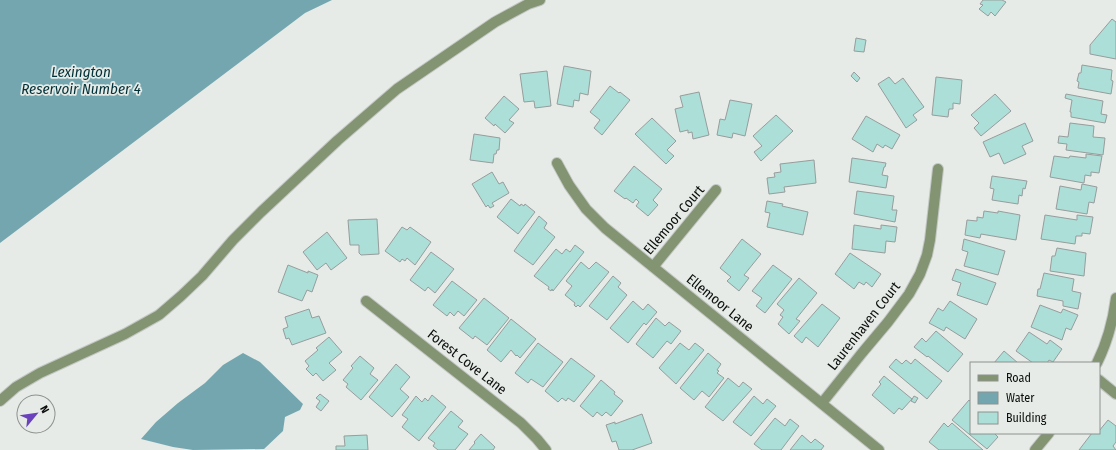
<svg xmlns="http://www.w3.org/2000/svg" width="1116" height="450" font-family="'Fira Sans Condensed',sans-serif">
  <rect width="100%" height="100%" fill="#e6ebe7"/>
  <!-- water -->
  <path fill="#74a6b0" d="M0 0H332L305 13 0 243Z
    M243 353 260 362 303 404 300 410 285 417 283 431 264 449 193 450 173 447 141 439 156 422 178 403 205 383 223 365Z"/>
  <!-- building -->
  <path fill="#abdfd7" stroke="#979d9c" d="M983 0H1002L1006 2 995 16 991 12 988 16 979 9 983 5 980 4Z
    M1112 19 1116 22V59L1090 54V45Z
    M856 38 866 40 864 52 854 51Z
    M1082 65 1112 70 1111 80 1113 81 1111 94 1078 88 1079 82 1077 81 1079 73H1081Z
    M564 66 591 71 588 95 580 93 579 101 574 100 573 107 557 104Z
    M547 71 551 106 535 108 534 101 524 102 520 74Z
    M854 72 860 78 857 82 851 76Z
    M889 77 895 84 903 78 924 107 913 115 917 120 906 128 878 84Z
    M936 77 962 80 960 104 953 103V109H949L948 117 932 115Z
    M610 86 619 93 620 92 630 100 602 135 594 128 600 120 590 112Z
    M699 92 709 135 693 139 692 132 688 133V130L680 132 675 109 683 107 680 96Z
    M995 94 1011 111 981 136 974 128 979 123 971 115Z
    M1066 94 1103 101 1101 114 1107 115 1105 123 1071 117V112H1070L1072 100 1065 98Z
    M504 96 519 109 509 120 514 123 505 133 495 124 494 126 485 118Z
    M730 100 752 104 745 136 733 133 732 138 717 135 720 119 725 120Z
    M776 115 793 131 761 161 754 152 762 146 753 136Z
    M866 116 900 135 892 149 885 145 883 148 877 144 873 152 852 139Z
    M652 118 676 141 667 150 674 156 666 164 635 134Z
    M1025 123 1033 141 1022 146 1026 154 1004 164 999 153 990 157 983 142Z
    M1070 123 1094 126 1093 137 1105 138 1103 155 1066 150 1067 144 1058 143 1059 136 1068 137Z
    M474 134 500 138 499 150H497L496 154H494L493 163 470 160Z
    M1086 154 1102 156 1099 173 1091 172V176L1085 175 1084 183 1050 177 1054 156 1069 158 1070 156 1086 158Z
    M852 158 886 163 885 167H884L882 175 888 176 886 188 849 182Z
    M814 160 816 183 784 187 785 192 769 194 767 178 775 177 774 173 781 172 780 164Z
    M634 166 662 189 653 200 658 205 648 216 636 206 639 202 636 199 633 203 626 198 625 199 614 191Z
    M492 172 499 184 503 182 509 193 492 203 494 206 490 208 488 205 486 207 472 184Z
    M992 176 1027 181 1025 189 1023 188 1022 196 1019 195 1018 204 992 200 994 189 990 188Z
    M1082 184 1097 187 1094 203 1089 202 1087 214 1056 209 1060 186 1081 190Z
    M857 191 894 196 892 210H897L895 222 854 214Z
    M511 199 520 206 521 204 524 206 525 204 535 212 518 234 497 217Z
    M767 201 783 204 782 206 808 212 803 235 767 227 770 213 765 212Z
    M984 211 998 213V211L1020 215 1016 240 981 234 980 238 965 235 967 220 977 221V217L983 218Z
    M1045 215 1077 220V215L1093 217 1090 234 1082 233V236H1076L1075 244 1041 239Z
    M539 216 547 223 544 228 555 237 533 265 514 251Z
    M377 219 379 254 361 255 359 253V245H350L348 220Z
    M854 225 881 229V225L897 227 895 242 886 241 885 253 852 249Z
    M402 227 407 230 410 227 431 242 415 265 407 258 405 261 402 259 400 262 385 251Z
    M327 232 347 258 331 270 326 263 317 270 303 252Z
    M742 239 761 254 744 275 749 278 739 291 727 281 731 277 720 268Z
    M964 239 1005 251 998 275 964 266 968 252 962 250Z
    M575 245 584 252 553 291 552 289 551 291 548 289 549 287 534 276 556 249 562 254 566 249 570 252Z
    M1057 248 1086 253 1084 276 1050 271 1052 256H1055Z
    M431 252 454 269 435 293 428 287 425 291 410 280Z
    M850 253 881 274 872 287 866 282 864 285 859 282 854 289 835 274Z
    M581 262 589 269 596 262 609 272 580 307 578 305 576 307 574 305 575 303 565 295 572 286 566 281Z
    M288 265 308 273V271L318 275 312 292 307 290 302 301 278 292Z
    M773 265 792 279 765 313 756 306 762 298 752 291Z
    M956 269 996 283 987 305 957 295 961 283 952 280Z
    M1044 273 1074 279 1072 291 1081 293 1078 309 1063 306V301L1037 296 1038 289H1040Z
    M613 276 621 283 618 287 627 295 607 320 589 306Z
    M799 278 817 293 796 319 800 321 789 334 778 324 783 317 780 315 784 310 777 304Z
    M452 281 477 300 464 316 458 311 454 316 450 312 447 316 433 305Z
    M484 298 509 318 487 345 475 336 473 339 459 328Z
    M633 301 643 310 648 304 657 312 646 325 644 323 628 343 610 328Z
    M950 301 977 319 965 339 946 327 944 331 929 323 938 308 943 311Z
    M822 304 840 318 818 347 806 337 802 343 794 336Z
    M1040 305 1061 313 1063 309 1078 315 1071 330 1066 328 1062 340 1031 327Z
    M309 309 312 318 319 316 326 333 292 345 289 338 286 339 283 329 288 327 285 317Z
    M656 318 665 326 669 322 681 331 671 344 667 341 653 358 636 344Z
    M511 319 536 339 520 358 517 355 516 356 511 350 501 362 487 350Z
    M936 331 963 354 948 372 928 356 927 357 914 347 922 338 926 342Z
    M1029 332 1047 344 1050 340 1062 349 1053 362 1049 360 1047 363H1033L1016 351Z
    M329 337 342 352 329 363 336 370 323 381 316 373 313 376 306 369 309 366 305 361 318 350 316 348Z
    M538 343 563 362 543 387 531 379 528 383 515 373Z
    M680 343 689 350 695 343 704 350 676 384 659 368Z
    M1004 351 1018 363H994Z
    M708 353 721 364 717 370 719 371 717 373 724 378 709 397 702 391 694 400 680 388Z
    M360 356 374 368 370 374 378 380 361 400 346 387 348 384 343 380 353 368 351 366Z
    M571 358 595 376 574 402 568 398 566 401 562 398 558 402 545 391Z
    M896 359 902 364 906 360 911 364 915 359 942 381 927 399 889 367Z
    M396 364 410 377 400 389 409 397 392 417 369 397Z
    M884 376 912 399 902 410 899 408 894 414 872 395 881 384 879 382Z
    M728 378 739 387 743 382 752 389 723 421 705 407Z
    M601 380 615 392 614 394 623 401 611 416 606 412 602 416 597 412 593 417 580 406Z
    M320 394 329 401 321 411 316 407 320 401 316 398Z
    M432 395 446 407 419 441 402 427 408 419 402 415 416 396 422 402 425 398 428 401Z
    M754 396 763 404 767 399 776 406 751 436 733 422Z
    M914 396 918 398 915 403 911 401Z
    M969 400 971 402V433H994L998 437 987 449 952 420Z
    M451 411 463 421 458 427 468 434 455 450H438L433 446 435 443 428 438Z
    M642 414 652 443 632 450H619L616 441 612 442 606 425 615 422V424Z
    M775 418 785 426 790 419 799 426 781 450H762L754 444Z
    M1108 420 1116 426V442L1113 446 1116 450H1079L1092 433H1099V431Z
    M944 423 948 427 952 423 983 450H939L929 442Z
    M481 434 495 447 493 450H469L475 443 474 442Z
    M367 435 368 450H336V446H345L344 436Z
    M802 435 811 443 815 439 824 446 821 450H790Z"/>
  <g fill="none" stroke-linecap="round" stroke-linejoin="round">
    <!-- lane casing -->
    <g stroke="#c3c7c4" stroke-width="12">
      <path id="lane" d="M0 401 16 387 40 373 125 334 159 315 181 296 202 276 233 240 261 212 338 140 397 89 495 22 528 4 540 0"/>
    </g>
    <!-- street casing -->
    <g stroke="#c3c7c4" stroke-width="12">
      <path id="street" d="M557 163 569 185 586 209 605 228 879 450
        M653 267 716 190
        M366 301 521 423 537 439 546 450
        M1097 363C1107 343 1113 321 1116 298
        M1099 380 1116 394
        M822 403 862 353 888 322 909 294 920 274 927 255 930 240 938 169
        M1035 450 1049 433"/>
    </g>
    <!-- lane -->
    <use href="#lane" stroke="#839473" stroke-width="10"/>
    <!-- street -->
    <use href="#street" stroke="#839473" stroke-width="10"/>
  </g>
  <g text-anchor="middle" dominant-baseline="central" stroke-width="3.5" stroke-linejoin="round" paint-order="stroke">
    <!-- street labels -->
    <g font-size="14" fill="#0b0d0b" stroke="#e6ebe7">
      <text transform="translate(674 220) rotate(-50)">Ellemoor Court</text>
      <text transform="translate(720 303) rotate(39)">Ellemoor Lane</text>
      <text transform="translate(864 326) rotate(-52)">Laurenhaven Court</text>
      <text transform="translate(467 362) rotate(38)">Forest Cove Lane</text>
    </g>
    <!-- water labels -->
    <g font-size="15" font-style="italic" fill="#003038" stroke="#e6ebe7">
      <text x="81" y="72">Lexington<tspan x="81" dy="17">Reservoir Number 4</tspan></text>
    </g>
  </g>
  <!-- legend -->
  <rect x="970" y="362" width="130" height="72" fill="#e6ebe7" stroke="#8e928f"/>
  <rect x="978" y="375" width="20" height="6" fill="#839473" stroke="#8e928f"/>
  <text x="1006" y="382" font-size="12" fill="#0b0d0b">Road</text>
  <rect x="978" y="392" width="20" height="12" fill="#74a6b0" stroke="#8e928f"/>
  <text x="1006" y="402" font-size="12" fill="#0b0d0b">Water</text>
  <rect x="978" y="412" width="20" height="12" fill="#abdfd7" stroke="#8e928f"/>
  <text x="1006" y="422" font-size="12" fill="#0b0d0b">Building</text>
  <!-- north arrow -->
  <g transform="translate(36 414) rotate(61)"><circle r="19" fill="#e6ebe7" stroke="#8e928f"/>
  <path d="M0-3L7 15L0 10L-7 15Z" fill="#6a43bc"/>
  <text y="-6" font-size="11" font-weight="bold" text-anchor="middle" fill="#0b0d0b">N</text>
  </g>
</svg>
